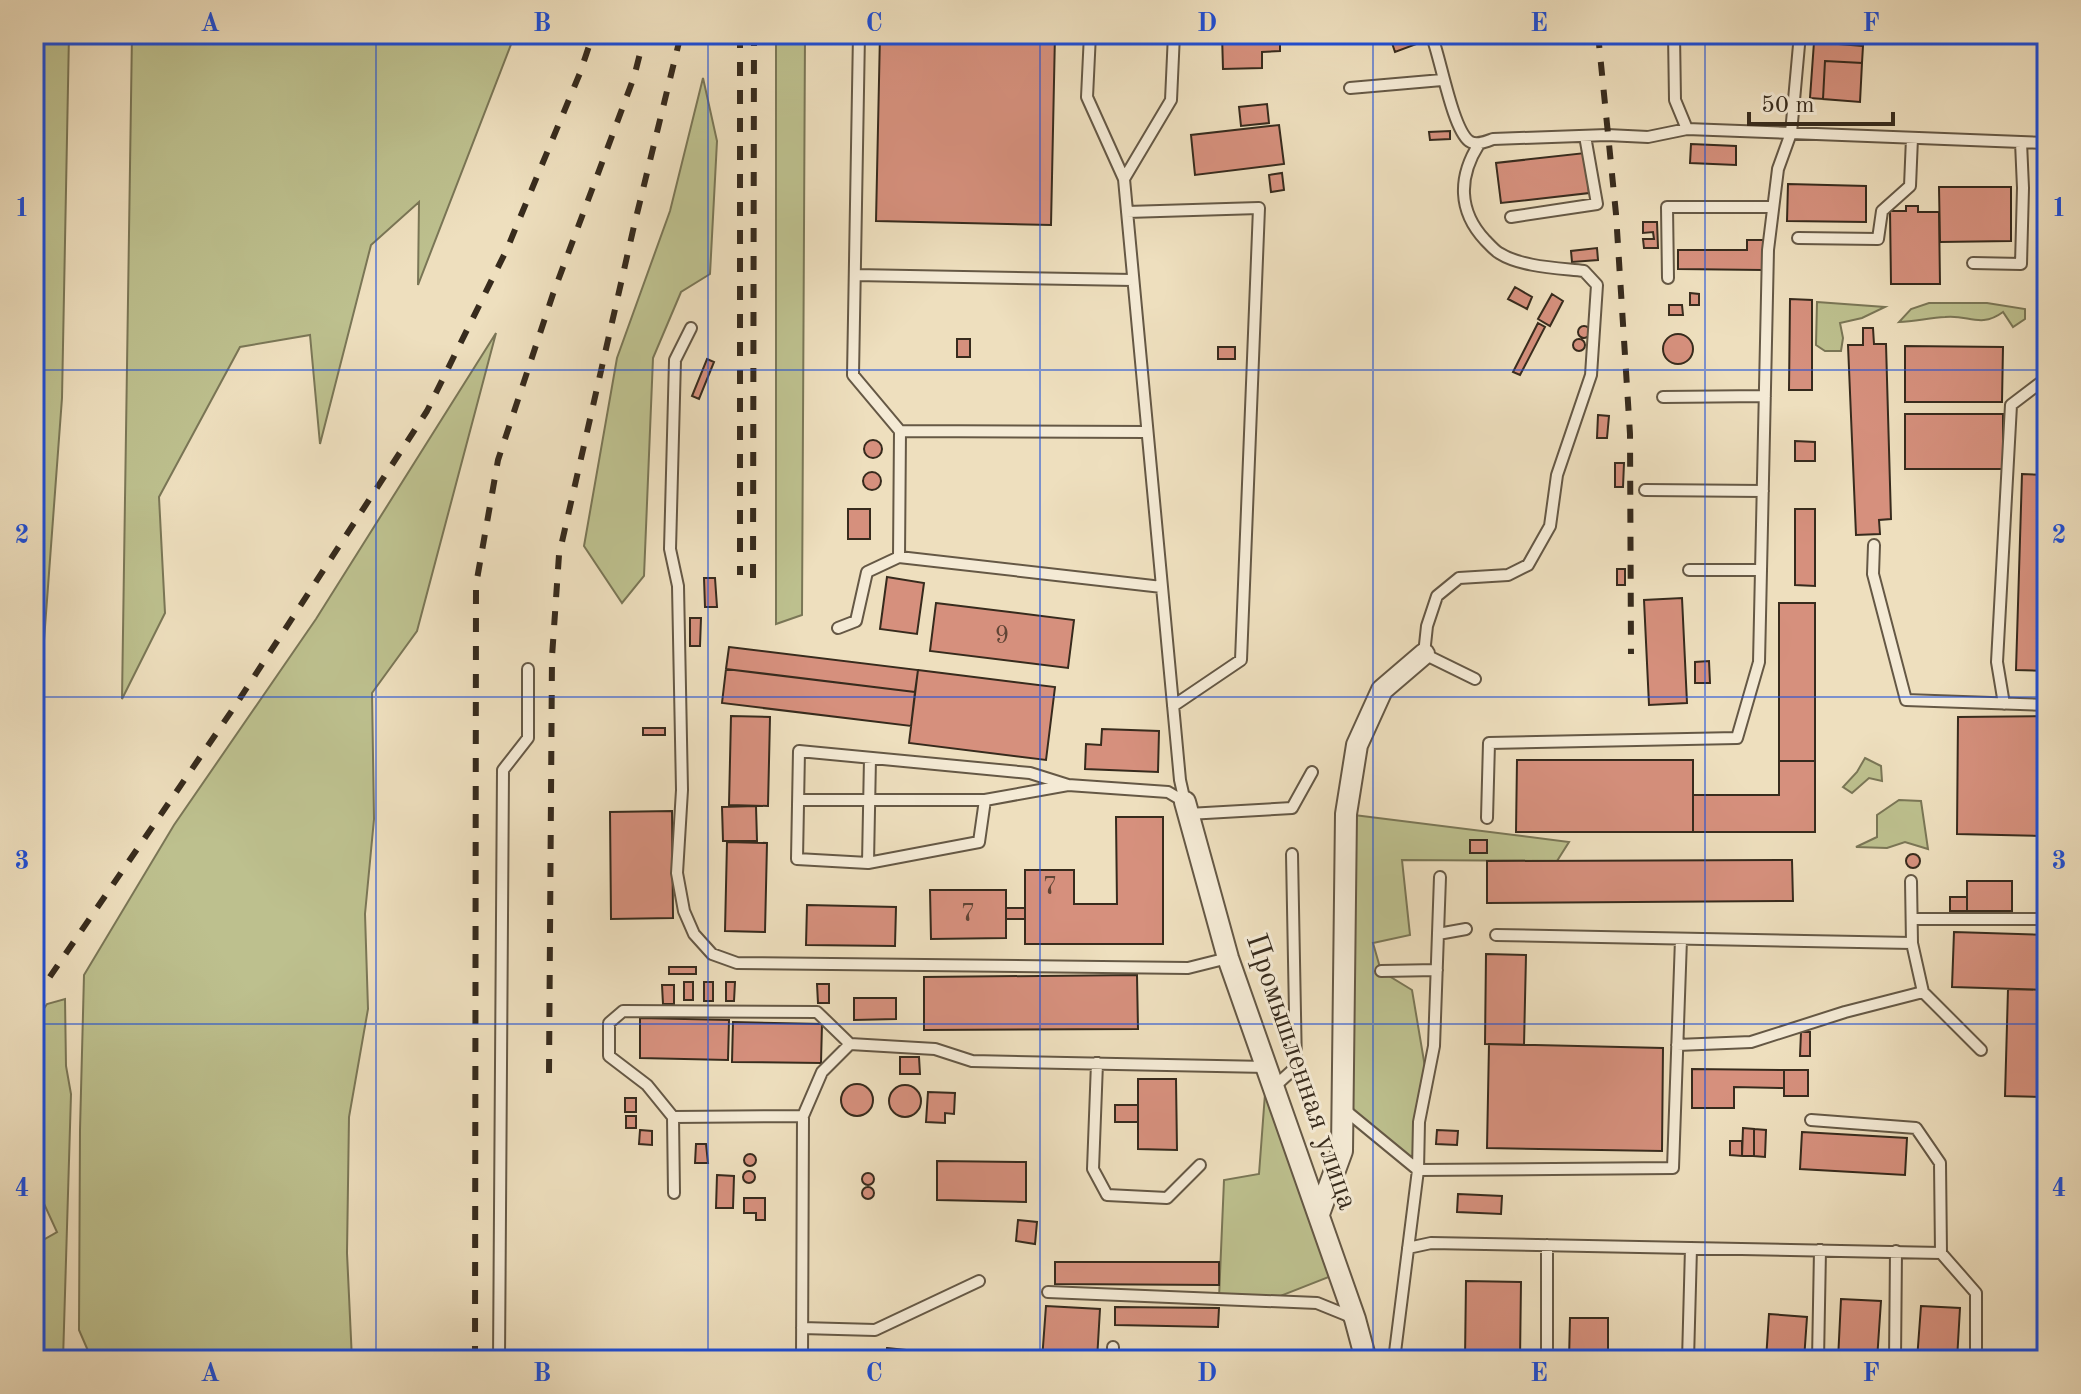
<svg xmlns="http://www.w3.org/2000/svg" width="2081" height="1394" font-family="'Old Standard TT',serif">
  <rect width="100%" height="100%" fill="#eedfbe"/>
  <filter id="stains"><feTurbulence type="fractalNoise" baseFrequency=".0025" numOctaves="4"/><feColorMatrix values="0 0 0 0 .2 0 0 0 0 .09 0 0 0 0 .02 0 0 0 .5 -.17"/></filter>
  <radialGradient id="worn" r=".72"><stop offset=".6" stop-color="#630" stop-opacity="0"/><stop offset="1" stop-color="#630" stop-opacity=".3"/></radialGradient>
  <!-- green -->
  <path fill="#bdc08e" stroke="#7a7656" stroke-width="2" d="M34 34H69L62 398 34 775Z
    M132 34H515L418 285 419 202 371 245 320 444 310 335 240 347 159 497 165 613 122 699Z
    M776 34H805L802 615 776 624Z
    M703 78 717 141 710 274 681 292 653 358 644 576 622 603 584 546 617 358 670 211Z
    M1817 302 1885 307 1862 318 1840 323 1843 338 1841 351H1825L1816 345Z
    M1929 303H1987L2025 309V319L2013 327 2003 312C1980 329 1968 314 1945 317 1930 318 1915 321 1899 322L1911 309Z
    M496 333 417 631 372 693 374 819 365 914 368 1009 349 1117 347 1253 352 1360H92L79 1330 80 1130 84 975 174 825 316 619Z
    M1865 758 1881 766 1882 781 1869 778 1852 793 1843 787 1857 772Z
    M1899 800 1921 801 1928 849 1905 842 1887 848 1856 847 1877 837V815Z
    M1346 814 1569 842 1557 861 1402 860 1410 935 1373 943 1381 971 1412 990 1427 1079 1418 1170 1343 1109Z
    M65 999 66 1066 71 1094 63 1360H34V1233L43 1240 57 1232 34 1182V1038L42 1032 37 1019 47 1004Z
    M1267 1067 1339 1273 1270 1300 1219 1298 1224 1180 1259 1174Z"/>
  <!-- building -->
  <path fill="#d6907d" stroke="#372b1d" stroke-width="2" d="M880 34H1055L1051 225 876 221Z
    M1222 34H1280V51L1262 52V68L1223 69Z
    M1389 34H1428L1430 39 1395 52Z
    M1814 42 1863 46 1862 63 1825 61 1823 99 1810 98Z
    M1825 61 1862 63 1860 102 1823 99Z
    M1267 104 1269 123 1241 126 1239 107Z
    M1279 125 1284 164 1195 175 1191 135Z
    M1450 131V139L1430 140 1429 132Z
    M1691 144 1736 146V165L1690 163Z
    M1585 153 1589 193 1501 203 1496 163Z
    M1282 173 1284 190 1271 192 1269 175Z
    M1788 184 1866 186V222L1787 221Z
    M1939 187H2011V241L1940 242Z
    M1906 206H1918V212H1939L1940 284H1891L1890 211H1906Z
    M1643 222H1657L1658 248H1644L1643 239H1654L1653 232 1643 233Z
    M1747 240H1763V270L1678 269V250H1747Z
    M1597 248 1598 260 1572 262 1571 251Z
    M1515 287 1532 297 1527 309 1508 299Z
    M1690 293 1699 294V305H1690Z
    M1552 294 1563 301 1550 326 1538 319Z
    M1790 299 1812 300V390H1789Z
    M1669 305H1682L1683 315H1669Z
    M1538 323 1545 327 1520 375 1513 372Z
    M1578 332a6 6 0 1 1 12 0a6 6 0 1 1-12 0Z
    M1863 328H1873L1874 344H1886L1891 519 1879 520 1880 534 1856 535 1848 345H1863Z
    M1663 349a15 15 0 1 1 30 0a15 15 0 1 1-30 0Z
    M957 339H970V357H957Z
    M1573 345a6 6 0 1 1 12 0a6 6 0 1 1-12 0Z
    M1905 346 2003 347 2002 402H1905Z
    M1218 347H1235V359H1218Z
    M707 359 714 362 699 399 692 396Z
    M1905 414H2003V469H1905Z
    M1598 415 1609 416 1607 438H1597Z
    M864 449a9 9 0 1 1 18 0a9 9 0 1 1-18 0Z
    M1795 441 1815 442V461H1795Z
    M1615 463H1624L1623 487H1615Z
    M863 481a9 9 0 1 1 18 0a9 9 0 1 1-18 0Z
    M2022 474 2047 475V671L2016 670Z
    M848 509H870V539H848Z
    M1795 509H1815V586L1795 585Z
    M1617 569H1625V585H1617Z
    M887 577 924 583 917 634 880 629Z
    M704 578H715L717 607H705Z
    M1682 598 1687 703 1649 705 1644 600Z
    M936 603 1074 620 1068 668 930 651Z
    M1779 603H1815V761H1779Z
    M690 618H701L700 646H690Z
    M729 647 918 670 915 692 726 669Z
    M1709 661 1710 683H1695V662Z
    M726 669 915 692 911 726 722 703Z
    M918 670 1055 687 1046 760 909 743Z
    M731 716 770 717 768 806 729 805Z
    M2047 716 2042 836 1957 834 1958 717Z
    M643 728H665V735H643Z
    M1102 729 1159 731 1158 772 1085 769 1086 744 1101 745Z
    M1517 760H1693V832H1516Z
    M1779 761H1815V832H1693V795H1779Z
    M756 806 757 841H723L722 807Z
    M672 811 673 918 611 919 610 812Z
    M1116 817H1163V944H1025V870H1074V904H1117Z
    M1470 840H1487V853H1470Z
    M727 842 767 843 765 932 725 931Z
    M1906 861a7 7 0 1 1 14 0a7 7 0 1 1-14 0Z
    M1792 860 1793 901 1487 903V861Z
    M1967 881H2012V911H1967Z
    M930 890H1006V938L931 939Z
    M1950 897H1967V911H1950Z
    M807 905 896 907 895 946 806 945Z
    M1006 908H1025V919H1006Z
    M1954 932 2047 935V990L1952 987Z
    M1486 954 1526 955 1524 1045 1485 1044Z
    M669 967H696V974H669Z
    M1137 975 1138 1029 924 1030V977Z
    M684 982H693V1000H684Z
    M704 982H713V1001H704Z
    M726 982H735L734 1001H726Z
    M817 984H829V1003H818Z
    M662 985H674V1004H663Z
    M2008 989 2047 990 2044 1097 2005 1096Z
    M854 998H896V1019L854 1020Z
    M640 1018 729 1020 728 1060 640 1058Z
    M733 1022 822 1024 821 1063 732 1062Z
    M1801 1032H1810V1056H1800Z
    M1489 1044 1663 1048 1662 1151 1487 1148Z
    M900 1057H919L920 1074H900Z
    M1692 1069 1784 1070V1088L1734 1087V1108H1692Z
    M1784 1070H1808V1096H1784Z
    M1138 1079H1176L1177 1150 1138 1149Z
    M841 1100a16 16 0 1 1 32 0a16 16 0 1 1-32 0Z
    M889 1101a16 16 0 1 1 32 0a16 16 0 1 1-32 0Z
    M928 1092 955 1093 954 1114 945 1113V1123L926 1122Z
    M625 1098H636V1112H625Z
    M1115 1105H1138V1122H1115Z
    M626 1116H636V1128H626Z
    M1743 1128 1754 1129V1156H1742Z
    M1754 1129 1766 1130 1765 1157 1754 1156Z
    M640 1130 652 1131V1145L639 1144Z
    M1437 1130 1458 1131 1457 1145 1436 1144Z
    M1802 1132 1907 1138 1905 1175 1800 1169Z
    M1730 1141H1742V1156L1730 1155Z
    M696 1144H706L708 1163H695Z
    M744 1160a6 6 0 1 1 12 0a6 6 0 1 1-12 0Z
    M937 1161 1026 1162V1202L937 1200Z
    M743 1177a6 6 0 1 1 12 0a6 6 0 1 1-12 0Z
    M862 1179a6 6 0 1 1 12 0a6 6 0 1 1-12 0Z
    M717 1175 734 1176 733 1208H716Z
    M862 1193a6 6 0 1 1 12 0a6 6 0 1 1-12 0Z
    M1458 1194 1502 1196 1501 1214 1457 1212Z
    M744 1198H765V1220H756V1213H744Z
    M1018 1220 1037 1222 1035 1244 1016 1241Z
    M1055 1262H1219V1285L1055 1284Z
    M1466 1281 1521 1282 1520 1360H1465Z
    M1841 1299 1881 1301 1877 1360H1838Z
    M1046 1306 1100 1309 1097 1360H1042Z
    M1921 1306 1960 1308 1957 1360H1917Z
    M1115 1307 1219 1308 1218 1327 1115 1325Z
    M1769 1314 1807 1317 1804 1360H1766Z
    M1570 1318H1608V1360H1569Z
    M887 1348 915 1351V1360L886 1358Z
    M915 1351 927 1352V1360H915Z"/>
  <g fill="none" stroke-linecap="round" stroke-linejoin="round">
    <!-- service casing -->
    <g stroke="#655845" stroke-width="14">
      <path id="service" d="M859 34 853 375 900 431 899 557 1162 587
        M1090 34 1087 97 1124 179 1180 780 1185 802
        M1431 34C1440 55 1452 128 1469 141 1476 146 1485 142 1493 139L1607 135 1648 137 1687 129 2047 143
        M1674 34 1675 100 1687 129
        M1350 88 1442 80
        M1124 179 1171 100 1174 34
        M1127 212 1259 208 1241 660 1173 706
        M1511 217 1597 204 1585 136
        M1798 238 1878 239 1882 211 1910 186 1912 138
        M1973 263 2021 264 2023 188 2021 142
        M855 275 1133 280
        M1668 278 1667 207H1773
        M691 328 675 360 670 549 678 586 682 790 677 873 684 911 694 934 712 954 737 963 1188 968 1228 958
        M1663 397 1765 396
        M900 431 1147 432
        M1645 490 1763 491
        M1874 545 1873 574 1906 700 2047 705
        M1689 570H1761
        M838 628 856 621 867 572 899 557
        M1475 679 1424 654 1427 626 1437 596 1459 578 1508 575 1528 565 1550 526 1557 475 1591 375 1597 285 1584 271C1558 268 1521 267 1499 253 1494 250 1489 244 1485 240 1458 211 1458 177 1479 144
        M2004 704 1997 662 2011 405 2040 383 2047 381
        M799 800H985L1068 785 1168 792 1185 802
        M985 800 979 842 868 863 797 859 799 751 1030 773 1068 785
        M1188 814 1292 808 1312 772
        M1487 818 1489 743 1737 738 1759 662 1768 250 1778 169 1791 133 1800 34
        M868 863 870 758
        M1911 881 1912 943 1923 992 1981 1050
        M1912 919H2036
        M1438 934 1466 929
        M1496 935 1912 943
        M1381 971 1437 970
        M1677 1045 1751 1042 1845 1012 1923 992
        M1097 1063 1093 1169 1107 1195 1167 1198 1200 1165
        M1274 1087 1296 1067 1292 854
        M1345 1110 1418 1170 1673 1168 1681 939
        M673 1117 803 1116
        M1811 1120 1916 1128 1940 1163 1941 1253
        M674 1193 673 1117 647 1085 609 1056V1023L623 1011 817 1012 850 1044
        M1408 1248 1431 1243 1941 1253 1976 1293V1360
        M1048 1292 1317 1303 1354 1318
        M802 1328 875 1330 979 1281
        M499 1360 503 770 528 738V669
        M802 1360 803 1116 822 1072 850 1044 935 1049 972 1061 1267 1067
        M1113 1360V1347
        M1394 1360 1418 1170 1419 1122 1434 1046 1440 877
        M1547 1360V1245
        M1688 1360 1691 1248
        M1818 1360 1820 1250
        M1895 1360 1896 1251"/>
    </g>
    <!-- minor casing -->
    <g stroke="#655845" stroke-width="24">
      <path id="minor" d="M1185 802 1228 958 1355 1319 1366 1360
        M1319 1214 1342 1151 1346 814 1357 745 1382 690 1424 654"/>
    </g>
    <!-- service -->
    <use href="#service" stroke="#f4ead5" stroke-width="10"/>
    <!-- minor -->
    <use href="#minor" stroke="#f4ead5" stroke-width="20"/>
    <!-- rail -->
    <path stroke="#372b1d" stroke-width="6" stroke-dasharray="14 14" stroke-linecap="butt" d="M740 34V575
      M1598 34 1616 214 1630 434 1631 654
      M753 578 754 34
      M34 1000 235 706 427 411 507 249 580 73 593 34
      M549 1073 552 657 559 555 634 226 681 34
      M475 1360 476 585 498 460 553 294 634 77 645 34"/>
  </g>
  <!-- grid -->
  <path fill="none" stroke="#1d4ed8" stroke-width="2" stroke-opacity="0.55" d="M376 34V1360M708 34V1360M1040 34V1360M1373 34V1360M1705 34V1360M34 370H2047M34 697H2047M34 1024H2047"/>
  <g text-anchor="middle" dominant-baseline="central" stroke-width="6" stroke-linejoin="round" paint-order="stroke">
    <!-- number labels -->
    <g font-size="26" fill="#5f4435">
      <text x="1002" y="636">9</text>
      <text x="1050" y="887">7</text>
      <text x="968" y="914">7</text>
    </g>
    <!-- street labels -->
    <g font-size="30" fill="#372b1d" stroke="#f4ead5">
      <text transform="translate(1301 1072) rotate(71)">Промышленная улица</text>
    </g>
  </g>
  <!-- margin -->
  <rect width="2081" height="1394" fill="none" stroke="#eedfbe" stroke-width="88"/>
  <!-- scale -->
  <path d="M1749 112v12h144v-12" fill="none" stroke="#372b1d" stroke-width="4"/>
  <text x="1761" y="112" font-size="24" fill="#372b1d" stroke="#f4ead5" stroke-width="6" paint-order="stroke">50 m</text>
  <rect x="44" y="44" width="1993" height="1306" fill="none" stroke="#1d4ed8" stroke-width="3"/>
  <g font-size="26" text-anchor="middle" font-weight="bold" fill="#1d4ed8">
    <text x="210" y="31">A</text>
    <text x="542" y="31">B</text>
    <text x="874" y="31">C</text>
    <text x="1207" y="31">D</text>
    <text x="1539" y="31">E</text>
    <text x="1871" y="31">F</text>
    <text x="22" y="216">1</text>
    <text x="2059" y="216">1</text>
    <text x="22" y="543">2</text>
    <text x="2059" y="543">2</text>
    <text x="22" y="869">3</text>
    <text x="2059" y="869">3</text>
    <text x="22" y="1196">4</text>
    <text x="2059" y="1196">4</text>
    <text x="210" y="1381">A</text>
    <text x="542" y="1381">B</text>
    <text x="874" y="1381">C</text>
    <text x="1207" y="1381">D</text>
    <text x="1539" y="1381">E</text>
    <text x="1871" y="1381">F</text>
  </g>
  <rect width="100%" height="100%" filter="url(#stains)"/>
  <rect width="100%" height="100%" fill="url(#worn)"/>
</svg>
